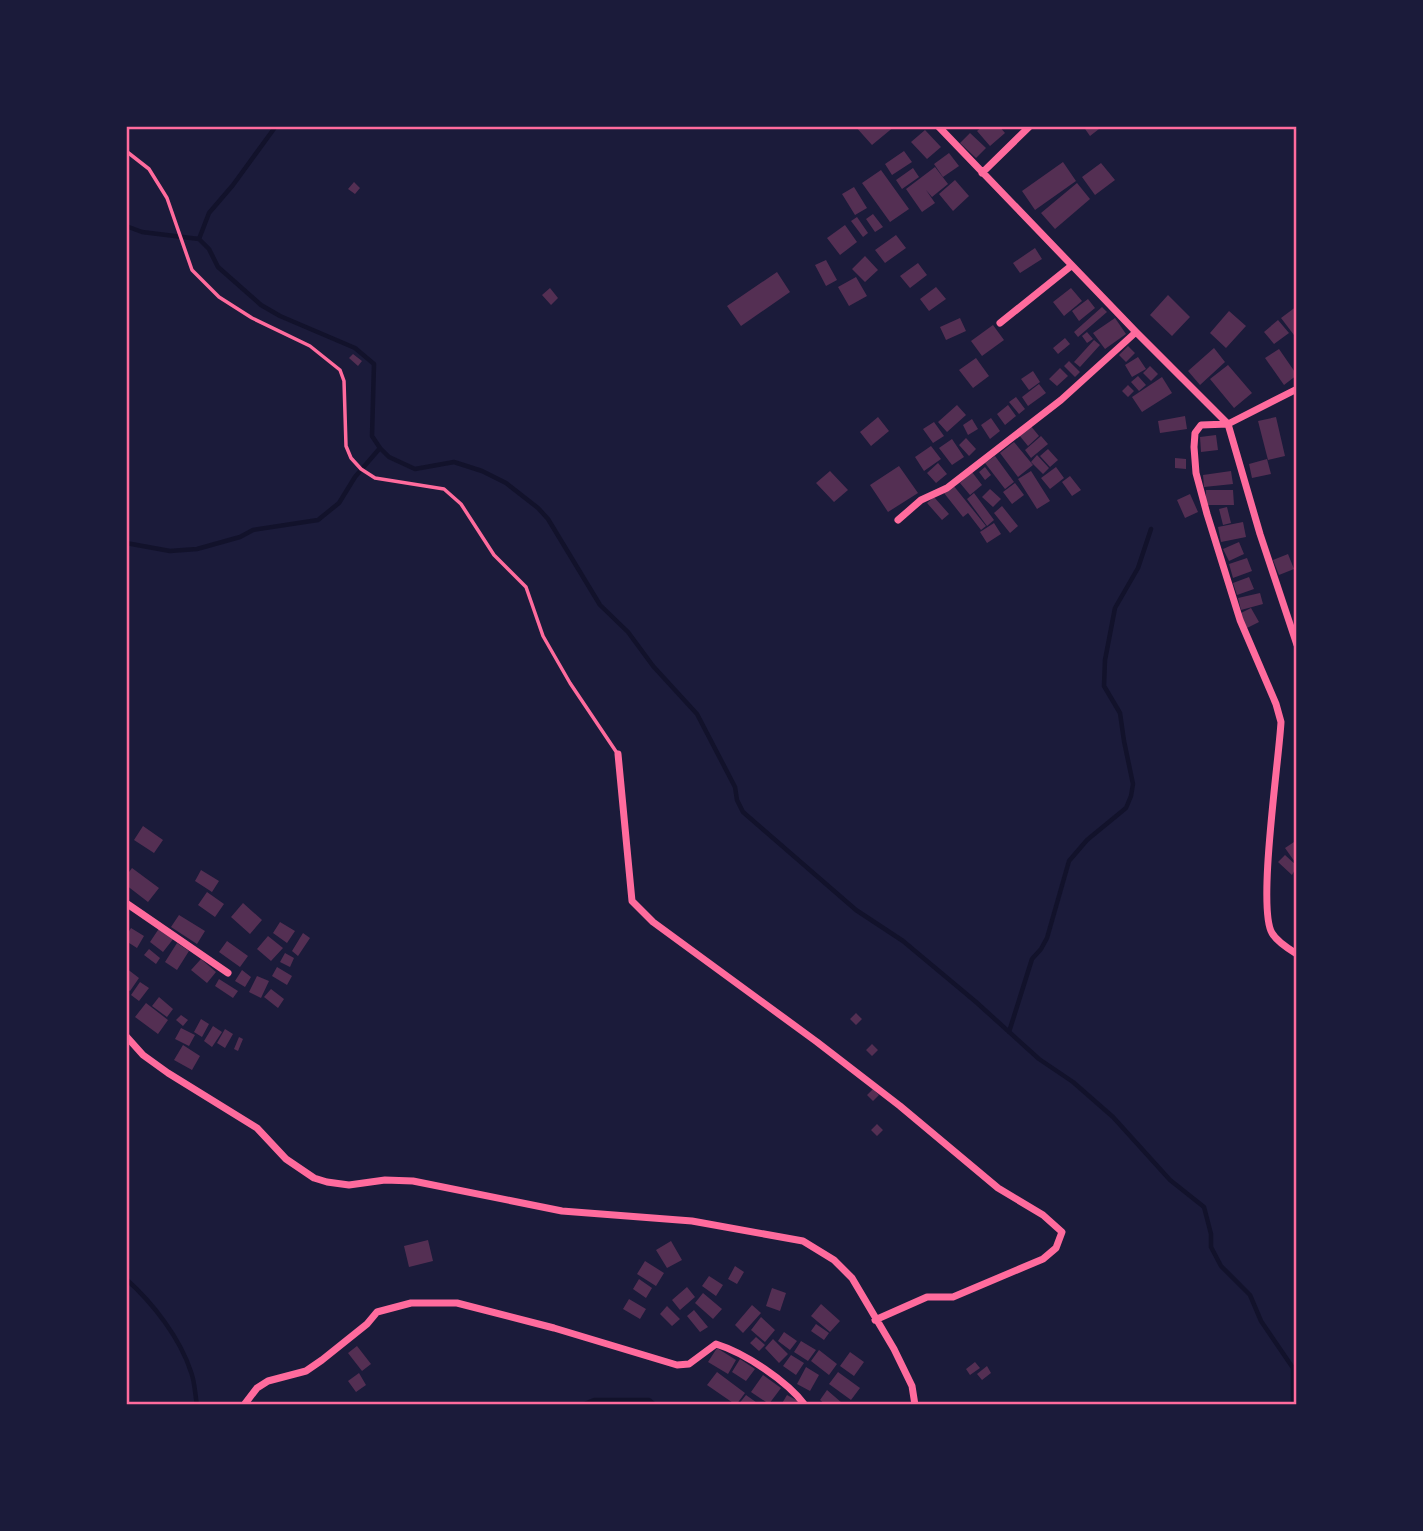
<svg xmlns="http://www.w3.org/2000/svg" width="1423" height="1531" font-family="Barlow,sans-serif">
  <rect width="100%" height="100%" fill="#1b1b3a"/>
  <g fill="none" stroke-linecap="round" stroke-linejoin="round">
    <!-- stream -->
    <path stroke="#12122b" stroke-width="4.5" d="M126 226 142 232 199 239 209 249 218 267 261 305 280 316 355 348 374 364 372 436 380 448 389 457 415 469 454 462 482 471 506 483 538 508 548 519 600 605 628 632 653 666 697 714 735 787 737 800 743 812 856 910 903 941 976 1002 1039 1059 1073 1082 1113 1117 1170 1180 1204 1207 1211 1234V1247L1221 1266 1250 1295 1261 1321 1293 1368V1405
      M199 239 209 213 233 185 276 126
      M126 543 170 551 197 549 240 537 253 530 318 520 339 503 355 477 380 448
      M1009 1032 1032 959 1041 949 1047 938 1069 861 1087 840 1126 808 1131 796 1133 784 1124 741 1120 713 1104 686 1105 660 1115 608 1138 568 1151 529
      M126 1279C153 1303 180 1338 191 1372 195 1382 195 1395 197 1405
      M582 1405 594 1400H649L655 1405"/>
  </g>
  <!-- building -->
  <path fill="#542f53" d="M855 126H895L872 145Z
    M983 126H999L1005 133 990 146 977 131Z
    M1083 126H1097L1099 129 1090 136Z
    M925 130 941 147 927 159 911 142Z
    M970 133 986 148 976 158 960 143Z
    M904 151 912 162 892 175 885 164Z
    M949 153 959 166 943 177 934 164Z
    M1063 162 1076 181 1035 210 1022 191Z
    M1101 163 1115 180 1095 195 1082 177Z
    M935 167 948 184 932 197 926 190 935 203 922 212 906 189Z
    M913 168 919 177 902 189 896 180Z
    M881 170 909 209 890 222 862 183Z
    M955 180 969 196 953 211 939 194Z
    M354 182 360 188 355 194 348 189Z
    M1077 183 1090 199 1055 229 1041 213Z
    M854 187 867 208 855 215 842 194Z
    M873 214 883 227 875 232 866 219Z
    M857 217 868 233 863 237 851 221Z
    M845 225 857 242 840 255 827 238Z
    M896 235 906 248 885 263 875 250Z
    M1035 248 1042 259 1020 273 1013 263Z
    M865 256 878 270 865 282 852 269Z
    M826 260 837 280 826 286 815 265Z
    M918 263 927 275 910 288 900 276Z
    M777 272 790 292 741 326 727 306Z
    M856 277 867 296 849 306 838 287Z
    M936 287 946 299 929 311 920 299Z
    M550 288 558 298 551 305 542 295Z
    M1071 288 1082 301 1064 316 1053 302Z
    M1168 295 1190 317 1172 336 1150 315Z
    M1088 299 1095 308 1079 321 1072 311Z
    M1297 306V339L1281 318Z
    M1102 307 1107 312 1078 337 1074 332Z
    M1229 311 1246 326 1226 348 1210 333Z
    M960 318 966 331 946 340 940 327Z
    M1115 318 1126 334 1105 349 1093 333Z
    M1278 320 1289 333 1274 344 1264 332Z
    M993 325 1004 340 982 356 971 341Z
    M1087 332 1093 339 1087 343 1082 336Z
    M1065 338 1070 344 1058 354 1053 348Z
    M1094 340 1100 345 1080 367 1074 362Z
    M1128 346 1135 353 1126 362 1119 355Z
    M1214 348 1225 362 1200 385 1188 371Z
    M1279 349 1297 375 1284 385 1265 358Z
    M353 354 362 361 358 366 349 358Z
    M1138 357 1146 369 1132 377 1125 365Z
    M976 358 989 376 973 388 959 370Z
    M1069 361 1080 372 1075 377 1064 366Z
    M1228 365 1252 393 1234 408 1210 379Z
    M1150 366 1158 374 1151 381 1143 373Z
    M1060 368 1068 376 1057 386 1049 379Z
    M1033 371 1040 382 1029 390 1021 379Z
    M1138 376 1146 385 1139 391 1131 382Z
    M1162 377 1172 393 1142 412 1132 397Z
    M1039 384 1046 393 1028 406 1022 397Z
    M1128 385 1134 391 1128 397 1122 391Z
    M1016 397 1025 409 1019 414 1009 402Z
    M957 405 966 415 947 432 938 422Z
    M1008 405 1016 416 1005 425 997 414Z
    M1185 416 1187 429 1160 433 1158 421Z
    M878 417 889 431 871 446 860 432Z
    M1276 417 1285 456 1268 460 1258 421Z
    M991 418 1000 431 990 439 981 425Z
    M972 419 978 429 968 435 963 425Z
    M934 422 944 436 933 443 923 429Z
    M1030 425 1039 436 1028 446 1019 435Z
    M1216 435 1218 450 1201 452 1200 437Z
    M1041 436 1048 444 1031 458 1025 450Z
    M966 438 976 449 969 456 959 445Z
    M952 439 964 457 952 465 939 448Z
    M1014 442 1033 465 1018 477 1000 453Z
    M931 446 941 459 924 471 915 457Z
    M1048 449 1058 460 1050 467 1040 456Z
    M1037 455 1049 468 1043 474 1031 462Z
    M995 456 1014 482 1005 489 985 463Z
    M1175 458 1186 459V469L1175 468Z
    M1267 459 1271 474 1252 478 1249 464Z
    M938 463 947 474 936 483 927 473Z
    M899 466 918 493 888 512 870 485Z
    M985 467 991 475 985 480 979 472Z
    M1056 467 1064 478 1050 489 1041 478Z
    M830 471 848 490 834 502 816 483Z
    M1031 471 1050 501 1037 509 1018 479Z
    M1231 471 1233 484 1204 487 1203 475Z
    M972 472 982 485 970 495 960 483Z
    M1070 476 1081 490 1072 496 1062 482Z
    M1015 483 1024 495 1012 504 1003 492Z
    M953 485 986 526 981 530 968 513 963 517 944 493Z
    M990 489 1001 499 993 507 982 497Z
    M1206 490H1233L1234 505H1206Z
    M974 493 994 520 987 526 967 499Z
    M1190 494 1198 512 1185 518 1177 500Z
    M934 497 949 514 942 520 927 503Z
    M1002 506 1018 526 1010 533 994 513Z
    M1227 507 1231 523 1223 525 1219 509Z
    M1243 522 1246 537 1221 542 1218 527Z
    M994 523 1001 534 987 543 980 532Z
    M1239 542 1244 554 1229 561 1223 549Z
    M1288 554 1294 569 1279 575 1273 560Z
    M1247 558 1252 571 1233 578 1229 564Z
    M1249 577 1254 589 1237 595 1233 583Z
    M1260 593 1263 604 1241 610 1238 598Z
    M1251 608 1259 622 1247 628 1239 614Z
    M143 826 163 840 154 853 134 840Z
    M1297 840V865L1285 848Z
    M1285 855 1297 866 1292 875 1278 862Z
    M132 868 159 888 148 902 126 885V876Z
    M201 870 219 881 212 892 195 881Z
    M207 892 224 904 215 917 198 905Z
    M243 903 262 920 250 934 231 917Z
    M179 915 205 931 197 944 171 927Z
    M280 922 295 931 287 943 273 933Z
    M160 927 174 938 163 952 150 942Z
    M131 928 144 936 137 948 126 941V936Z
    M303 933 310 938 298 956 292 951Z
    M268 936 283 948 271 961 257 949Z
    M227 941 248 956 240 967 219 952Z
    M177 943 189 951 177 970 165 962Z
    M149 949 160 958 156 964 144 955Z
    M285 953 294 958 290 967 280 962Z
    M201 959 216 972 207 983 191 970Z
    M277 967 292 976 287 985 272 976Z
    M126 968 139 978 130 991 126 988Z
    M242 970 251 977 245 987 235 981Z
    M257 976 269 981 261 998 249 992Z
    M219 979 238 991 233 998 215 986Z
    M140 982 149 988 139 1001 131 995Z
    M271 989 284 999 278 1008 264 997Z
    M159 997 173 1009 167 1017 152 1006Z
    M146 1003 168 1020 158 1034 135 1017Z
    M856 1013 862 1019 856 1025 850 1019Z
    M181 1015 188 1020 183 1026 176 1020Z
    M201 1019 209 1024 202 1037 194 1032Z
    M213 1026 222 1032 212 1047 204 1041Z
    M181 1028 195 1035 189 1046 175 1039Z
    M225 1029 233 1034 225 1048 217 1043Z
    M239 1037 243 1039 238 1051 234 1049Z
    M872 1044 878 1050 872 1056 866 1050Z
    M183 1045 200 1056 192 1070 174 1060Z
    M873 1089 879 1095 873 1101 867 1095Z
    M877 1124 883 1130 877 1136 871 1130Z
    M428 1240 433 1261 409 1267 404 1246Z
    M671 1241 682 1260 667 1268 656 1250Z
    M645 1261 664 1273 656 1286 637 1274Z
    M735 1266 744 1272 737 1284 728 1279Z
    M709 1276 723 1285 716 1296 702 1286Z
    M639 1279 652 1288 646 1298 633 1289Z
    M687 1287 695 1297 680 1310 672 1300Z
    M772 1288 786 1293 780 1311 766 1306Z
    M703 1293 722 1309 713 1319 695 1303Z
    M629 1299 646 1309 640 1319 623 1309Z
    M821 1304 840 1321 830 1332 811 1316Z
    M752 1305 761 1313 743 1333 735 1325Z
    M667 1306 680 1319 672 1326 660 1314Z
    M694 1310 708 1327 700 1332 687 1316Z
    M761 1317 775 1330 765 1342 751 1330Z
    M816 1324 829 1333 824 1340 811 1331Z
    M784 1332 797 1341 790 1350 778 1341Z
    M756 1337 765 1345 759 1351 750 1343Z
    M773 1339 788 1354 779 1363 765 1348Z
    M801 1341 816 1350 808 1361 794 1352Z
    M357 1346 371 1364 362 1371 348 1353Z
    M717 1348 736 1360 728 1374 708 1362Z
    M819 1350 837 1364 829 1375 811 1361Z
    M850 1352 864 1362 854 1376 840 1366Z
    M791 1355 804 1363 796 1375 783 1366Z
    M740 1359 755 1369 746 1381 732 1372Z
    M975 1362 980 1368 970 1375 966 1369Z
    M987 1366 991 1373 982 1380 977 1374Z
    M806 1367 819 1375 810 1391 797 1384Z
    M717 1372 745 1393 736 1405 707 1385Z
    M838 1372 860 1388 851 1400 829 1384Z
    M359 1373 366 1385 356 1392 348 1381Z
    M763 1375 781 1388 769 1404 751 1392Z
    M827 1390 842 1403 841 1405H826L820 1400Z
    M746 1395 760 1405H738Z
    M787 1395 798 1401 795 1405H781Z"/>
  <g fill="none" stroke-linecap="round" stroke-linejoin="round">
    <!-- service -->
    <path stroke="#ff6b9d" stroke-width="3.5" d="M126 151 149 169 167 198 192 270 219 297 252 318 310 346 340 370 344 381 346 446 351 458 361 469 375 478 444 489 461 504 494 555 526 587 543 636 570 683 617 753"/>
    <!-- minor -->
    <path stroke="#ff6b9d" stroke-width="7" d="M938 126 1136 332 1228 424 1260 534 1297 645
      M982 173 1030 126
      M1000 323 1071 266
      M1297 389 1228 424 1201 425 1195 433 1194 447 1196 473 1207 514 1240 620 1276 704 1281 722C1279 760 1257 908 1272 933 1277 942 1289 949 1297 954
      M898 520 921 500 947 488 1061 400 1136 332
      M618 754 632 901 653 922 817 1042 900 1106 998 1188 1043 1215 1062 1232 1056 1248 1043 1259 953 1297H927L875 1320
      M126 903 228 973
      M126 1036 143 1055 168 1073 257 1128 286 1159 314 1178 327 1182 349 1185 385 1180 413 1181 562 1211 692 1221 803 1241 834 1260 852 1278 894 1349 912 1386 915 1405
      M244 1405 257 1388 268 1381 306 1371 322 1360 367 1324 377 1312 411 1303H457L554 1328 677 1365 689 1364 716 1344C745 1353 787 1381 805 1405"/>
  </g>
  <!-- border -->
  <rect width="1423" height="1531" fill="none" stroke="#1b1b3a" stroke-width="256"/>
  <rect x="128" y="128" width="1167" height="1275" fill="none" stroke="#ff6b9d" stroke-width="2.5"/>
</svg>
